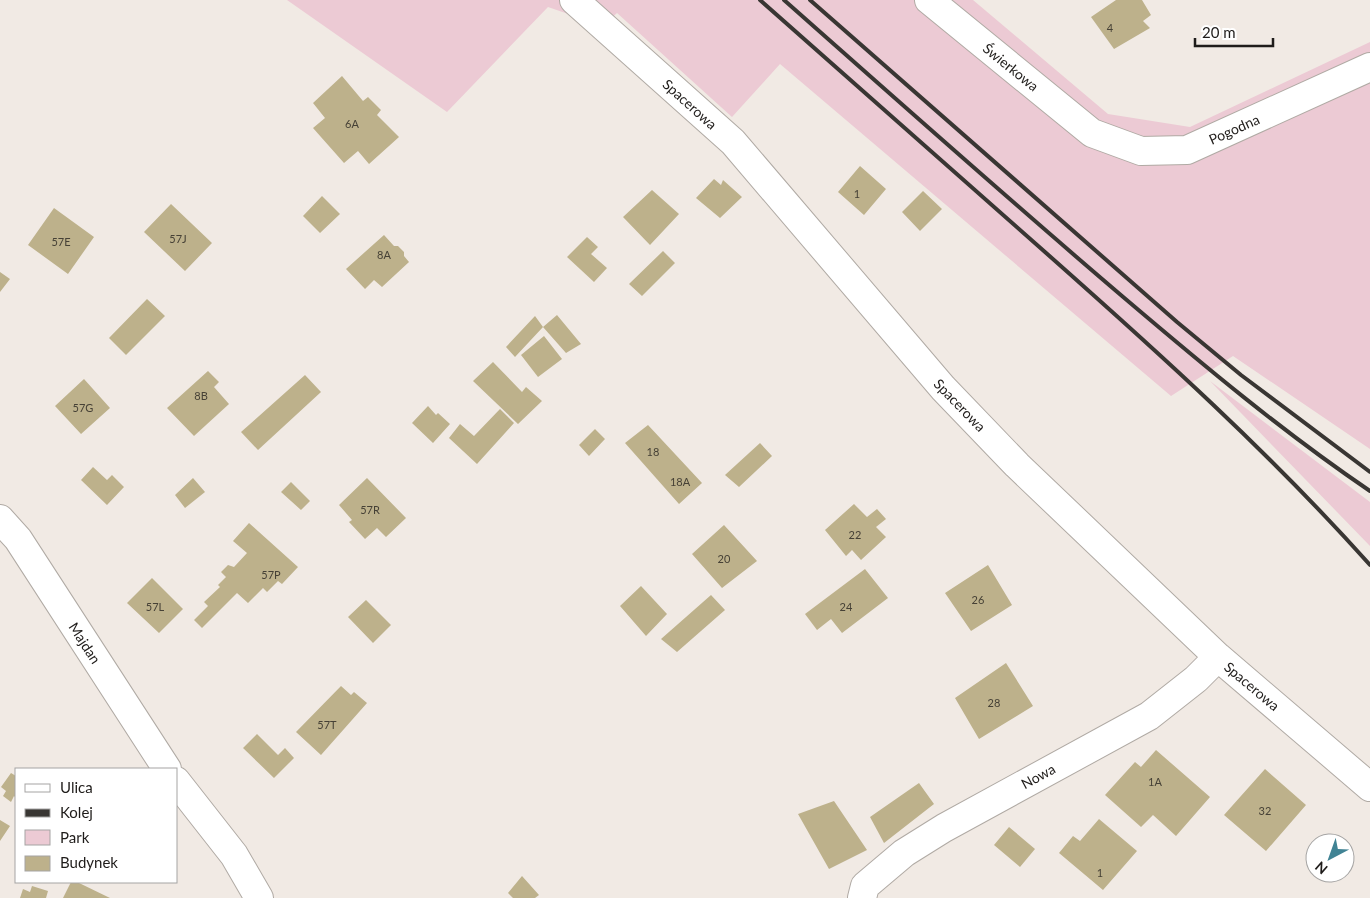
<svg xmlns="http://www.w3.org/2000/svg" width="1370" height="898" font-family="Lato,sans-serif">
  <rect width="100%" height="100%" fill="#f1eae4"/>
  <!-- green -->
  <path fill="#eccad4" d="M287 0H973L1108 114 1190 127 1370 42V449L1233 356 1171 396 780 64 732 117 617 13 603 26 548 7 447 112Z
    M1210 381 1370 502V546Z"/>
  <!-- building -->
  <path fill="#bdb18b" d="M1116 0H1142L1151 15 1143 21 1150 28 1114 49 1091 17Z
    M342 76 363 101 368 97 381 110 377 115 399 137 369 164 358 151 344 163 313 128 325 118 313 103Z
    M860 166 886 189 864 215 838 192Z
    M714 179 721 185 723 180 742 197 720 218 696 198Z
    M652 190 679 214 650 245 623 217Z
    M923 191 942 209 920 231 902 212Z
    M322 196 340 214 320 233 303 216Z
    M171 204 212 243 185 271 144 232Z
    M54 208 94 237 68 274 28 245Z
    M384 235 394 246H398L404 252V256L409 262 382 287 374 280 365 289 346 269Z
    M587 237 598 247 591 254 607 268 594 282 567 257Z
    M663 251 675 263 642 296 629 284Z
    M0 272 10 279 0 292Z
    M147 299 165 316 126 355 109 338Z
    M557 315 581 344 566 353 543 327Z
    M535 316 543 327 515 357 506 347Z
    M544 336 562 359 538 377 521 355Z
    M493 362 522 392 526 387 542 401 518 424 473 381Z
    M208 371 219 382 214 387 229 404 194 436 167 408Z
    M305 375 321 392 258 450 241 432Z
    M84 379 110 408 81 434 55 406Z
    M428 406 436 415 438 413 450 424 433 443 412 423Z
    M500 409 514 423 477 464 449 438 460 424 474 436Z
    M648 425 702 483 679 504 625 443Z
    M595 429 605 439 589 456 579 445Z
    M760 443 772 456 739 487 725 475Z
    M93 467 107 480 112 475 124 487 107 505 81 480Z
    M193 478 205 492 185 508 175 495Z
    M367 478 406 518 386 537 377 528 365 539 349 522 352 520 339 505Z
    M291 482 310 501 301 510 281 492Z
    M854 504 867 517 877 509 886 519 876 527 886 537 861 560 852 550 846 556 825 530Z
    M249 523 298 567 282 584 278 581 267 592 263 588 248 603 237 593 202 628 194 620 208 606 204 602 220 587 218 585 226 577 221 572 228 565 234 567 247 553 233 541Z
    M724 525 757 561 722 588 692 554Z
    M988 565 1012 605 971 631 945 593Z
    M865 569 888 598 842 633 831 619 817 630 805 614Z
    M152 578 183 609 159 633 127 603Z
    M641 586 667 614 646 636 620 606Z
    M711 595 725 610 677 652 661 639Z
    M366 600 391 625 373 643 348 617Z
    M1006 663 1033 706 979 739 955 698Z
    M341 686 351 695 354 692 367 703 321 755 296 732Z
    M257 734 278 755 285 748 294 758 274 778 243 748Z
    M1156 750 1210 797 1176 836 1153 815 1141 827 1105 795 1135 762 1141 767Z
    M1265 769 1306 805 1266 851 1224 815Z
    M11 773 16 776V798L14 796 11 802 3 796 6 791 1 787Z
    M919 783 934 804 884 843 870 817Z
    M834 801 867 850 829 869 798 814Z
    M1099 819 1137 851 1103 890 1059 853 1073 836 1080 841Z
    M0 820 10 826 0 841Z
    M1009 827 1035 849 1020 867 994 845Z
    M522 876 539 895 535 898H513L508 893Z
    M71 882H77L110 898H63Z
    M32 886 48 891 46 898H20L23 889 30 892Z"/>
  <g fill="none" stroke-linecap="round" stroke-linejoin="round">
    <!-- minor casing -->
    <g stroke="#b0aaa4" stroke-width="30">
      <path id="minor" d="M574 0 733 142 943 388 1017 465 1218 657 1370 787
        M929 0 1092 133 1141 151 1187 150 1370 67
        M0 519 18 539 167 769
        M176 781 234 855 259 898
        M862 898 865 886 904 853 944 828 1149 716 1196 679 1218 657"/>
    </g>
    <!-- minor -->
    <use href="#minor" stroke="#fff" stroke-width="28"/>
    <!-- rail -->
    <path stroke="#393633" stroke-width="4" d="M760 0C855 84 950 168 1045 252 1158 352 1270 453 1370 565
      M784 0C896 99 1008 199 1122 296 1202 364 1283 432 1370 491
      M810 0 1177 322 1241 375 1370 472"/>
  </g>
  <g text-anchor="middle" dominant-baseline="central" stroke-width="4" stroke-linejoin="round" paint-order="stroke">
    <!-- number labels -->
    <g font-size="11" fill="#464136">
      <text x="1110" y="27">4</text>
      <text x="352" y="123">6A</text>
      <text x="857" y="193">1</text>
      <text x="178" y="238">57J</text>
      <text x="61" y="241">57E</text>
      <text x="384" y="254">8A</text>
      <text x="201" y="395">8B</text>
      <text x="83" y="407">57G</text>
      <text x="653" y="451">18</text>
      <text x="680" y="481">18A</text>
      <text x="370" y="509">57R</text>
      <text x="855" y="534">22</text>
      <text x="724" y="558">20</text>
      <text x="271" y="574">57P</text>
      <text x="978" y="599">26</text>
      <text x="155" y="606">57L</text>
      <text x="846" y="606">24</text>
      <text x="994" y="702">28</text>
      <text x="327" y="724">57T</text>
      <text x="1155" y="781">1A</text>
      <text x="1265" y="810">32</text>
      <text x="1100" y="872">1</text>
    </g>
    <!-- street labels -->
    <g font-size="14" fill="#1f1c1a" stroke="#fff">
      <text transform="translate(1011 67) rotate(39)">Świerkowa</text>
      <text transform="translate(690 104) rotate(42)">Spacerowa</text>
      <text transform="translate(1234 129) rotate(-24)">Pogodna</text>
      <text transform="translate(960 405) rotate(46)">Spacerowa</text>
      <text transform="translate(85 643) rotate(57)">Majdan</text>
      <text transform="translate(1252 686) rotate(40)">Spacerowa</text>
      <text transform="translate(1038 776) rotate(-29)">Nowa</text>
    </g>
  </g>
  <!-- legend -->
  <rect x="15" y="768" width="162" height="115" fill="#ffffff" stroke="#a5a4a3"/>
  <rect x="25" y="784" width="25" height="8" fill="#ffffff" stroke="#a5a4a3"/>
  <text x="60" y="793" font-size="15" fill="#1f1c1a">Ulica</text>
  <rect x="25" y="809" width="25" height="8" fill="#393633" stroke="#a5a4a3"/>
  <text x="60" y="818" font-size="15" fill="#1f1c1a">Kolej</text>
  <rect x="25" y="830" width="25" height="15" fill="#eccad4" stroke="#a5a4a3"/>
  <text x="60" y="843" font-size="15" fill="#1f1c1a">Park</text>
  <rect x="25" y="856" width="25" height="15" fill="#bdb18b" stroke="#a5a4a3"/>
  <text x="60" y="868" font-size="15" fill="#1f1c1a">Budynek</text>
  <!-- north arrow -->
  <g transform="translate(1330 858) rotate(221)"><circle r="24" fill="#ffffff" stroke="#a5a4a3"/>
  <path d="M0-4L9 19L0 12L-9 19Z" fill="#408394"/>
  <text y="-8" font-size="14" font-weight="bold" text-anchor="middle" fill="#1f1c1a">N</text>
  </g>
  <!-- scale -->
  <path d="M1195 38v8h78v-8" fill="none" stroke="#1f1c1a" stroke-width="2.5"/>
  <text x="1202" y="38" font-size="15" fill="#1f1c1a" stroke="#ffffff" stroke-width="4" paint-order="stroke">20 m</text>
</svg>
